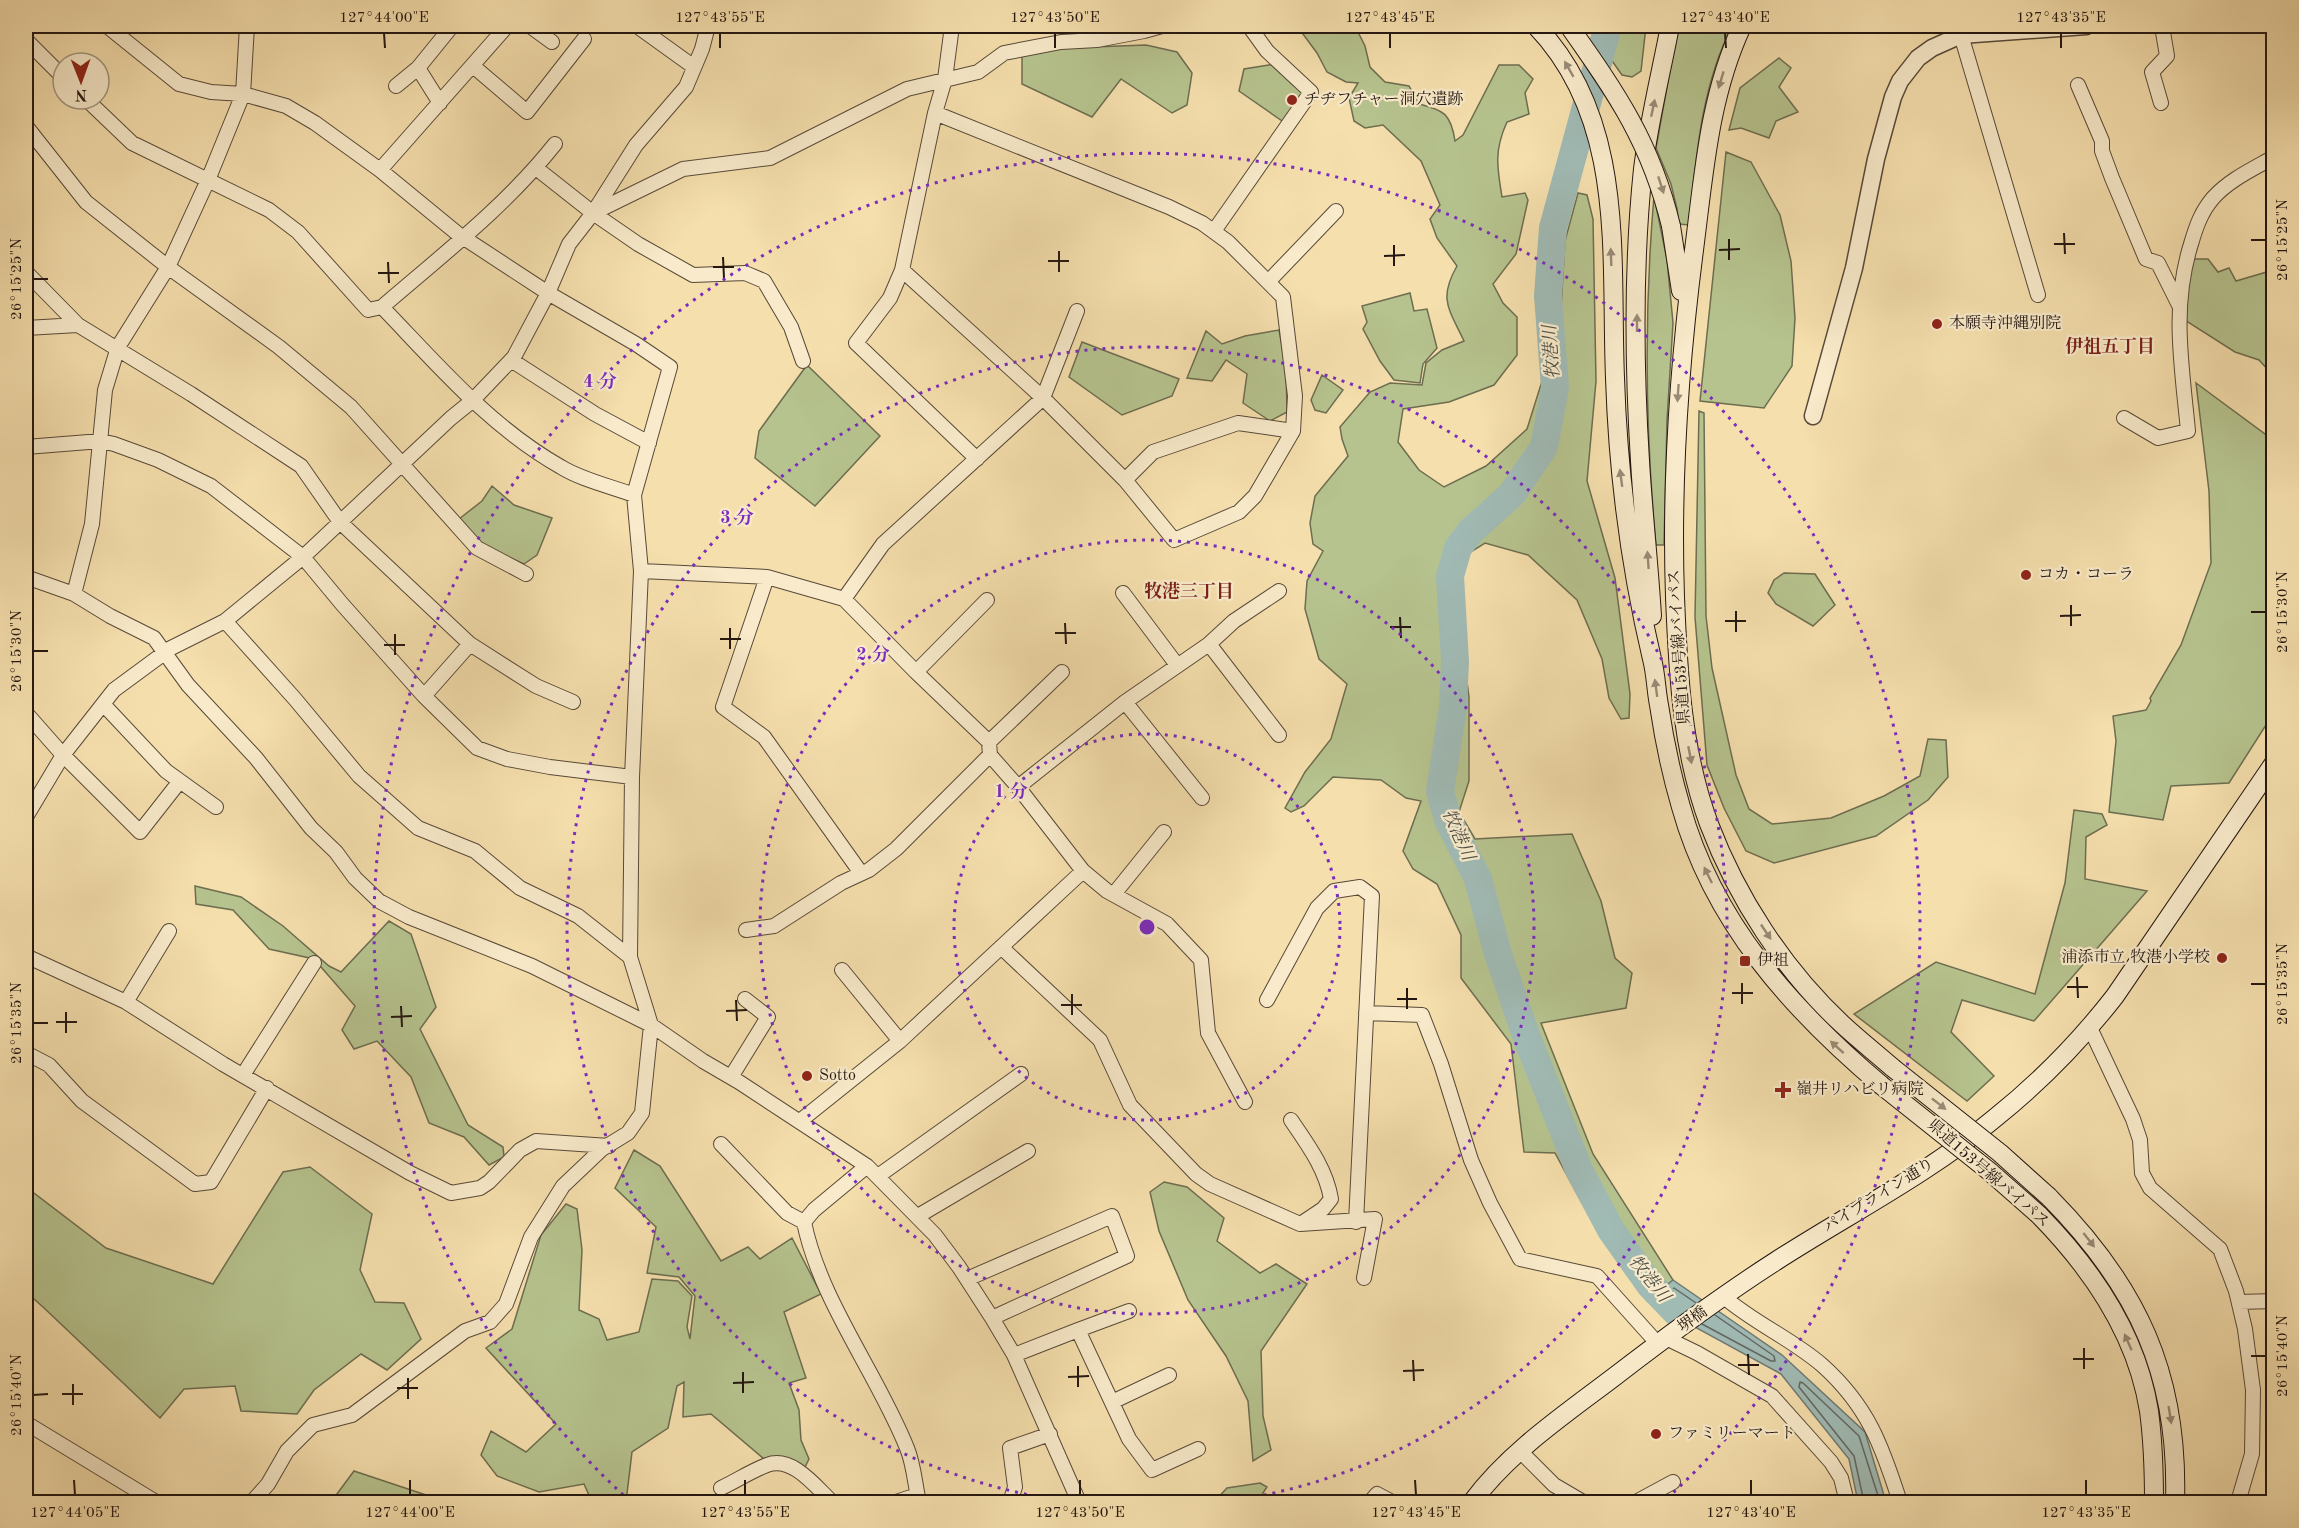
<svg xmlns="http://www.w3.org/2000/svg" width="2299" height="1528" font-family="'Old Standard TT','Noto Serif JP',serif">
  <rect width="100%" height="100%" fill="#f5dfad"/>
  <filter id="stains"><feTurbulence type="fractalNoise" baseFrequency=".00333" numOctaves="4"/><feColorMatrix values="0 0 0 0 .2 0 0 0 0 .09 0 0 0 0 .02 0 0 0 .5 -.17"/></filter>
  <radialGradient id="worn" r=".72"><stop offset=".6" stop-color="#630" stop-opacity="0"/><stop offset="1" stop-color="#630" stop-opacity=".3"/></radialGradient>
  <!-- green -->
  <path fill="#b6c38e" stroke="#6d6d50" stroke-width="1.5" d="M1297 26H1355L1365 46 1370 67 1385 82 1409 86 1419 104C1444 110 1451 114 1455 141L1463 135 1499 65H1519L1533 79 1525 93 1529 114 1507 122C1494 150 1497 167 1502 197L1525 193 1528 200 1516 254 1493 284 1503 303 1517 317V355L1494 385 1449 402 1403 409 1398 442 1419 470 1444 487 1486 466 1527 429 1543 378 1561 308 1565 241 1578 193 1587 195 1593 219 1596 381 1587 481 1615 578 1630 694 1629 718 1621 719 1609 698 1602 659 1577 600 1528 555 1485 543 1469 553 1440 589 1460 628 1469 697V781L1459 812 1475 839 1572 834 1601 901 1615 958 1632 973 1626 1008 1541 1023 1593 1154 1673 1280 1670 1286 1636 1255 1601 1195 1582 1203 1555 1153 1524 1152 1511 1044 1461 978V935L1437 884 1413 869 1403 851 1421 801 1406 798 1381 780 1333 777 1304 806 1291 812 1285 808 1305 772 1331 739 1347 684 1319 659 1305 609 1307 581 1323 551 1313 544 1310 523 1315 496 1348 456 1342 439 1340 427 1370 392 1390 383 1422 385 1426 363 1442 350 1464 341C1449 309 1438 299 1457 266L1437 238 1430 219 1440 205 1421 161 1383 125 1365 128 1354 121 1349 98 1358 83 1346 82 1327 72 1317 53Z
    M1590 26H1646L1641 71 1632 77 1622 75 1591 31Z
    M1678 26H1732C1701 87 1696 158 1689 225L1679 224 1677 209 1671 184 1656 148Z
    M1146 45 1177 52 1192 73 1187 105 1172 113 1121 79 1092 117 1022 84V55L1040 49Z
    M1779 58 1791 68 1779 87 1798 112 1776 121 1769 138 1741 128 1729 130 1740 88Z
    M1275 64 1305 93 1285 123 1239 91 1244 69Z
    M1726 152 1751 162 1780 215 1791 261 1795 318 1792 366 1764 408 1700 401Z
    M1654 196 1667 260 1673 323 1667 420 1664 545H1656C1645 428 1644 313 1654 196Z
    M2192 259H2208L2218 272 2229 268 2236 281 2270 271 2274 285 2273 375 2259 360 2235 352 2183 319Z
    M1410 293 1414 311 1427 309 1437 348 1423 364 1420 383 1394 380 1380 361 1363 329 1367 322 1362 306Z
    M1279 330 1286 368 1287 412 1270 421 1243 403 1247 374 1226 360 1212 381 1187 378 1206 331 1222 344 1245 336Z
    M1082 342 1179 379 1172 396 1122 415 1069 377Z
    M807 365 880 436 815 506 755 458 759 431Z
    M1322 375 1343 390 1326 413 1315 410 1311 400Z
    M2196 383 2273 440V714L2229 783 2171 786 2163 820 2109 812 2116 741 2113 716 2146 710 2151 701 2150 698 2181 645 2211 563 2209 491Z
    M1699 411 1704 413 1706 616 1712 668 1736 775 1749 809 1772 824 1831 818 1884 796 1920 776 1928 739 1946 740 1948 777 1928 800 1876 836 1774 863 1746 851 1724 808 1707 765 1695 617Z
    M492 486 514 505 552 518 537 555 524 564 481 545 459 519 482 501Z
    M1784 573 1815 574 1835 605 1813 626 1776 604 1768 593 1774 580Z
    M2074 810 2102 814 2107 825 2086 837 2085 879 2147 891 2034 1021 1962 1000 1951 1032 1994 1076 1967 1101 1854 1014 1936 962 2035 994 2065 883Z
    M195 886 241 897 283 926 329 966 341 972 389 921 411 934 436 1007 420 1029 468 1125 503 1147 504 1157 489 1165 464 1137 429 1123 411 1077 377 1041 354 1049 342 1030 355 1006 314 959 269 949 233 910 196 904Z
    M634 1150 660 1166 721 1261 748 1247 760 1259 792 1238 821 1294 784 1312 806 1378 789 1383 799 1410 801 1440 809 1459 800 1477 763 1458 711 1414 683 1417 684 1382 677 1386 668 1428 632 1452 626 1502H592L584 1484 539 1492 497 1476 481 1455 491 1431 526 1452 556 1424 486 1348 512 1329 541 1235 566 1204 577 1209 582 1250 579 1310 599 1319 607 1340 639 1332 652 1279 678 1281 692 1296 687 1327 690 1339 695 1296 679 1277 647 1273 656 1227 615 1188Z
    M310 1167 372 1214 360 1270 375 1302 404 1303 421 1339 387 1370 361 1354 314 1390 297 1414 241 1411 235 1386 184 1389 160 1418 43 1307 26 1292V1187L106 1248 213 1284 283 1172Z
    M1164 1182 1187 1187 1224 1218 1217 1241 1260 1273 1276 1264 1307 1284 1261 1351 1263 1416 1271 1450 1253 1461 1248 1401 1226 1356 1188 1300 1159 1231 1150 1192Z
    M354 1471 447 1502H331Z
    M1260 1483 1267 1487 1257 1502H1214L1227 1488Z"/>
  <!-- water -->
  <path fill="#a0bab4" stroke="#6e7973" stroke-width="1.5" d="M1673 1280 1782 1355 1865 1432 1886 1502H1858L1849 1459 1781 1374 1647 1301Z"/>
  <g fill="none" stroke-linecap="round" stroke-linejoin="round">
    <!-- shore -->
    <path stroke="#626862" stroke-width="1.5" d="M1682 1313 1661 1302 1660 1298 1674 1288 1696 1303
      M1702 1324 1771 1361H1775L1774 1356 1715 1315
      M1864 1502 1854 1456 1799 1387 1800 1382 1803 1383 1859 1436 1880 1502"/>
    <!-- river -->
    <path stroke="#a0bab4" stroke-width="28" d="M1608 26 1553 228 1548 296 1555 388 1544 447 1512 494 1471 531 1458 548 1450 576 1455 661 1453 707 1440 791 1448 820 1478 879 1498 954 1527 1038 1579 1170 1611 1230 1650 1285 1676 1312 1687 1317"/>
    <!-- minor casing -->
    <g stroke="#584938" stroke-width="16">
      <path id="minor" d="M107 26 179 84 211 92 243 94 286 106 315 123 380 170 458 234 548 293 636 344 670 367 634 495 641 571 632 777 630 957 651 1025 642 1113 628 1133 602 1149 563 1186 531 1237 506 1304 490 1322 465 1331 352 1415 313 1425 287 1451 268 1484 252 1502
        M530 26 552 42
        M637 26 694 67
        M952 26 945 79 935 113 902 270 1043 398 1125 480 1153 452 1238 423 1293 431
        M1961 35 2038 295
        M26 40 63 77
        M473 66 527 112 584 39
        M2078 85 2102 141V151L2112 178 2146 259 2158 263 2179 305
        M396 86 418 68
        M86 99 132 143 269 210 298 232 368 310 382 307C438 365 490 427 561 467 582 480 610 486 634 495
        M440 103 418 68 452 26
        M2161 103 2152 72 2167 56 2162 26
        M935 113 1169 207 1202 223 1228 242 1283 297 1295 396 1293 431 1255 496 1239 512 1174 540 1125 480
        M26 126 86 202 168 267 279 347 351 407 477 548 526 574
        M536 168 593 213 638 244 693 275 745 273 764 281 791 327 803 361
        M380 170 507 26
        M593 213 683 169 770 158 907 89 978 72 1004 53 1061 42 1097 40 1144 31 1162 26
        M1214 231 1311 92 1267 51 1249 26
        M902 270 890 298 856 343 977 459
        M26 272 78 325
        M1268 282 1336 211
        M382 307C441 256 506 206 555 144
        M26 328 78 325 191 394 301 466 340 522 470 644 536 686 573 702
        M511 360 595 414 649 443
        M2124 418 2158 438 2188 431C2182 366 2171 308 2191 244 2196 227 2201 212 2213 198 2229 180 2253 169 2274 157
        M26 447 101 441 114 444 158 460 211 486 303 557 342 604 424 696 477 748 507 759 550 767 632 777
        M641 571 767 577 844 599 916 672 989 742 990 755 1018 787 1083 871 1107 891 1167 924 1201 960 1208 1033 1245 1102
        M26 577 74 594 110 616 154 638 188 685 256 758 311 828 336 852 355 878 379 901 409 917 532 966 651 1025 703 1061 739 1082 867 1166 935 1235 959 1267 992 1318 1014 1355 1079 1502
        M767 577 723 707 764 737 861 873
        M1123 593 1177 665
        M74 594 92 524 105 390 118 347 168 267 208 180 243 94 247 26
        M844 599 883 544 1043 398 1077 311
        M225 621 295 699 359 776 418 828 475 851 520 888 578 916 630 957
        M1209 644 1234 621 1279 591
        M916 672 987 600
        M424 696 470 644
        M1125 702 1209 644 1279 735
        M103 704 166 771 216 807
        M26 713 63 755 140 832 180 781
        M989 742 1062 672
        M1018 787 1125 702 1202 798
        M26 817 63 755 114 690 171 648 225 621 303 557 451 418 472 401 514 357 548 293 569 244 593 213 636 145 686 87 702 49 708 26
        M1114 894 1164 832
        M746 930 774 926 841 883 869 870 896 849 990 755
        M1001 947 1100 1040 1130 1105 1196 1174 1210 1184 1300 1224 1375 1219 1364 1278
        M26 956 126 1002 223 1064 410 1173 451 1193 480 1188 489 1182 520 1150 536 1141 609 1146
        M842 970 900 1041
        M1267 1000 1317 908 1334 891 1360 887 1372 896 1356 1222
        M126 1002 169 931
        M1366 1013 1422 1015 1441 1064 1471 1160 1490 1203 1520 1259 1597 1276 1658 1344
        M2090 1028 2133 1119 2140 1140 2142 1173 2150 1188 2220 1249 2236 1291 2245 1329 2253 1390 2252 1454 2238 1502
        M26 1053 49 1065 82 1101 195 1184 211 1182 267 1088
        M243 1075 314 963
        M731 1077 768 1017 745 999
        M1291 1120C1308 1145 1326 1169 1331 1199L1323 1209 1302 1223
        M800 1121 900 1041 1083 871
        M721 1144 787 1213 804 1222
        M867 1166 814 1210 804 1222C820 1301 877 1373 907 1448 914 1465 915 1485 919 1502
        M878 1176 1021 1074
        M918 1216 1028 1151
        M967 1279 1112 1216 1127 1256 992 1318
        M1724 1297C1754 1323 1792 1339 1822 1365 1868 1406 1882 1446 1900 1502
        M2239 1302 2274 1301
        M1078 1330 1129 1311
        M1666 1338 1697 1353 1772 1396 1831 1462 1841 1478 1847 1502
        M1014 1355 1078 1330 1129 1439 1152 1470 1198 1449
        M1112 1402 1169 1375
        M26 1423 156 1502
        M1520 1451 1554 1485 1583 1502
        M721 1488C736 1481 751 1471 767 1465 792 1455 816 1487 832 1502
        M896 1502 917 1495
        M1010 1502 1015 1487 1010 1448 1050 1434
        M1370 1502 1377 1494 1392 1502
        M1636 1502 1673 1482"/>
    </g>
    <!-- tertiary casing -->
    <g stroke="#584938" stroke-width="19">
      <path id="tertiary" d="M1813 416 1854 268 1876 159 1893 97 1900 81 1918 58 1932 48 1961 35 2086 26"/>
    </g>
    <!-- secondary casing -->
    <g stroke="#241711" stroke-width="20">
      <path id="secondary" d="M1536 26C1627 121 1610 256 1615 378 1618 473 1630 566 1652 659 1656 674 1656 690 1659 705 1664 739 1671 773 1681 807 1713 922 1791 1009 1881 1085
        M1742 26C1709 97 1704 173 1694 250 1679 366 1671 480 1675 597 1678 674 1682 751 1709 824 1737 898 1784 970 1842 1024 1858 1039 1876 1053 1893 1068
        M1671 226 1681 291
        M1652 616C1649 565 1643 513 1640 461 1634 365 1633 265 1643 169 1649 121 1661 73 1670 26
        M2049 1197C2138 1287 2179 1375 2175 1502
        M2039 1215C2092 1269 2137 1335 2149 1411 2153 1441 2154 1472 2154 1502
        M1472 1502C1509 1452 1564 1415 1614 1377 1666 1337 1720 1297 1776 1261 1849 1214 1928 1174 1995 1118 2040 1082 2080 1041 2115 996L2274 763"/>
    </g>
    <!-- minor -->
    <use href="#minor" stroke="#f8eaca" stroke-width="14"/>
    <!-- tertiary -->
    <use href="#tertiary" stroke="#f8eaca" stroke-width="16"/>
    <!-- secondary -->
    <use href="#secondary" stroke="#f8eaca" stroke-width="18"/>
    <!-- secondary-bridge casing -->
    <g stroke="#241711" stroke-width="20" stroke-linecap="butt">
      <path id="secondary-bridge" d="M1569 26C1617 94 1651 143 1671 226
        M1893 1068 2000 1153 2049 1197
        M1881 1085 1989 1171 2039 1215"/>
    </g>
    <!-- secondary-bridge -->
    <use href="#secondary-bridge" stroke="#f8eaca" stroke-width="18"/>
  </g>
  <!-- one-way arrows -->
  <defs><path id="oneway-solid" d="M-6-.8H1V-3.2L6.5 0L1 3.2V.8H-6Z" transform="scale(1.5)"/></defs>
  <g fill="#998b77">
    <use href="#oneway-solid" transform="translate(1569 69) rotate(-120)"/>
    <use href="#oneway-solid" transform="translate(1721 80) rotate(107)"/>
    <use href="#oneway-solid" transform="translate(1653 108) rotate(-78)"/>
    <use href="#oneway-solid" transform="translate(1661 185) rotate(72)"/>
    <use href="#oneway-solid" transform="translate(1611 257) rotate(-92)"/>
    <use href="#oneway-solid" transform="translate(1637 323) rotate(-90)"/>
    <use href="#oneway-solid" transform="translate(1678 393) rotate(94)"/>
    <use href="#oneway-solid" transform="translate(1621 478) rotate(-98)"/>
    <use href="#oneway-solid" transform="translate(1648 560) rotate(-94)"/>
    <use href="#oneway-solid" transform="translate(1656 688) rotate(-98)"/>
    <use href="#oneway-solid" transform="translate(1690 755) rotate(79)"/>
    <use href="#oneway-solid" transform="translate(1708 875) rotate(-116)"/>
    <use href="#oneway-solid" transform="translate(1766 932) rotate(56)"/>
    <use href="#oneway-solid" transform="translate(1837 1047) rotate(-138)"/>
    <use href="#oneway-solid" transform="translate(1939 1104) rotate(38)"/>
    <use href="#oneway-solid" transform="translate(2089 1240) rotate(52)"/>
    <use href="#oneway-solid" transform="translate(2128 1342) rotate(-114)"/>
    <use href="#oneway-solid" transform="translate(2170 1415) rotate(81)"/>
  </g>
  <!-- ticks -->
  <path fill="none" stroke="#241711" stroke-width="2" d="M384 33 385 48M720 33V48M1055 33V48M1390 33V48M1725 33 1726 48M2061 33V48M2064 233 2065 254M1729 239V260M2251 240H2266M2054 244H2075M1394 245V266M1719 250 1740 249M1059 251V272M1384 256 1405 255M723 257 724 278M1048 261H1069M388 262 389 283M713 267H734M378 273H399M33 279H48M2071 605V626M1736 611V632M2251 612H2266M2060 616 2081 615M1400 617 1401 638M1725 621H1746M1065 623 1066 644M1390 627H1411M730 628V649M1055 633H1076M395 634V655M720 639H741M384 645H405M33 651H48M2077 977 2078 998M1742 983V1004M2251 984H2266M2067 987H2088M1407 988V1009M1732 993H1753M1072 994V1015M1397 999H1417M736 1000 737 1021M1061 1005H1082M401 1006 402 1027M726 1011 747 1010M66 1012V1033M391 1017 412 1016M56 1022H77M33 1023H48M2084 1348V1369M1748 1354 1749 1375M2251 1356H2266M2073 1359H2094M1413 1360 1414 1381M1738 1365H1759M1078 1366V1387M1403 1371 1424 1370M743 1372V1393M1068 1377 1089 1376M408 1378V1399M733 1383 754 1382M73 1384V1405M397 1388H418M62 1394H83M33 1395 48 1394M74 1480 75 1495M410 1480V1495M745 1480V1495M1080 1480V1495M1415 1480 1416 1495M1751 1480V1495M2086 1480V1495"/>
  <!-- distance rings -->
  <g fill="none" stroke="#7b2cbf" stroke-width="3" stroke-dasharray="3 6">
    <circle cx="1147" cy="927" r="193"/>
    <circle cx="1147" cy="927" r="387"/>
    <path d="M1071 1502A580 580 0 1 1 1223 1502"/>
    <path d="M630 1501A773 773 0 1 1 1664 1501"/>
  </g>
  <!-- markers -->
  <g fill="#8f2418" stroke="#f8eaca" stroke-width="2">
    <circle cx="1292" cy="100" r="6"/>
    <circle cx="1937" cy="324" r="6"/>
    <circle cx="2026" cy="575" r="6"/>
    <circle cx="2222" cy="958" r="6"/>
    <rect x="1739" y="955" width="12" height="12" rx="3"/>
    <circle cx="807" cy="1076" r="6"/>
    <path d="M1780 1081h6v6h6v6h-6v6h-6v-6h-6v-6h6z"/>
    <circle cx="1656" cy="1434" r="6"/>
  </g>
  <g text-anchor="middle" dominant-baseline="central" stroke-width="4.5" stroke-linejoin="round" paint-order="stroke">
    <!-- poi labels -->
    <g font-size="16" fill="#241711" stroke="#f8eaca" text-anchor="start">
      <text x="1304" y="100">チヂフチャー洞穴遺跡</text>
      <text x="1949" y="324">本願寺沖縄別院</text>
      <text x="2038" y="575">コカ・コーラ</text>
      <text x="2210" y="958" text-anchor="end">浦添市立 牧港小学校</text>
      <text x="1757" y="961">伊祖</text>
      <text x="819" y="1076">Sotto</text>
      <text x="1796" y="1090">嶺井リハビリ病院</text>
      <text x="1668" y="1434">ファミリーマート</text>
    </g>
    <!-- street labels -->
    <g font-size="16" fill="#241711" stroke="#f8eaca">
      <text transform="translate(1680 647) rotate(-94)">県道153号線バイパス</text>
      <text transform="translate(1988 1174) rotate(41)">県道153号線バイパス</text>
      <text transform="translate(1879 1196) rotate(-32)">パイプライン通り</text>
      <text transform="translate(1693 1320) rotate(-36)">堺橋</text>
    </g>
    <!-- neighbourhood labels -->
    <g font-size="18" font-weight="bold" fill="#7a1f14" stroke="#f8eaca">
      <text x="2110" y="347">伊祖五丁目</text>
      <text x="1189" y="592">牧港三丁目</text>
    </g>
    <!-- water labels -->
    <g font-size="18" font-style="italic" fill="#4f504a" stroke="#f8eaca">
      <text transform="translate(1552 352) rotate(-94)">牧港川</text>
      <text transform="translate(1458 835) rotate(66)">牧港川</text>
      <text transform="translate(1649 1279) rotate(51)">牧港川</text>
    </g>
  </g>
  <circle cx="1147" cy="927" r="9" fill="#7b2cbf" stroke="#f8eaca" stroke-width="3"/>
  <g font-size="18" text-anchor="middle" font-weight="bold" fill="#7b2cbf" stroke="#f8eaca" stroke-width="4.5" stroke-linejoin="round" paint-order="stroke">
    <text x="600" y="387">4 分</text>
    <text x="737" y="523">3 分</text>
    <text x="873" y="660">2 分</text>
    <text x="1011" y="797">1 分</text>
  </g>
  <!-- margin -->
  <rect width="2299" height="1528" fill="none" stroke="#f5dfad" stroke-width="66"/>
  <!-- north arrow -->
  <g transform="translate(81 81) rotate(179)"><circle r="28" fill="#f8eaca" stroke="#a39680" stroke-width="1.5"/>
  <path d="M0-4.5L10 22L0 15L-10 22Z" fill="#8f2418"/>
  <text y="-9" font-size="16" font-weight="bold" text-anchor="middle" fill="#241711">N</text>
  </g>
  <rect x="33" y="33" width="2233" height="1462" fill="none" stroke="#241711" stroke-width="2"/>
  <g font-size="15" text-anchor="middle" fill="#241711">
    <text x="384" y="22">127°44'00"E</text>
    <text x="720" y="22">127°43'55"E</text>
    <text x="1055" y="22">127°43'50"E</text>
    <text x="1390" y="22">127°43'45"E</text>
    <text x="1725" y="22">127°43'40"E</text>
    <text x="2061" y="22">127°43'35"E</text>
    <text transform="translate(2282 240) rotate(-90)" y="5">26°15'25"N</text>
    <text transform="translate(16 279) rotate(-90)" y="5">26°15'25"N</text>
    <text transform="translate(2282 612) rotate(-90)" y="5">26°15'30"N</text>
    <text transform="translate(16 651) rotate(-90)" y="5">26°15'30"N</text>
    <text transform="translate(2282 984) rotate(-90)" y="5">26°15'35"N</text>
    <text transform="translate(16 1023) rotate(-90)" y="5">26°15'35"N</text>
    <text transform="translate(2282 1356) rotate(-90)" y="5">26°15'40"N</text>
    <text transform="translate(16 1395) rotate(-90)" y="5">26°15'40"N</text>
    <text x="75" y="1517">127°44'05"E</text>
    <text x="410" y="1517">127°44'00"E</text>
    <text x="745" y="1517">127°43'55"E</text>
    <text x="1080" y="1517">127°43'50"E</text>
    <text x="1416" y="1517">127°43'45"E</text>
    <text x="1751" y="1517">127°43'40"E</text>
    <text x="2086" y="1517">127°43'35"E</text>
  </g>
  <rect width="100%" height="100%" filter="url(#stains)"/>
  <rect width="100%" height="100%" fill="url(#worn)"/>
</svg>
